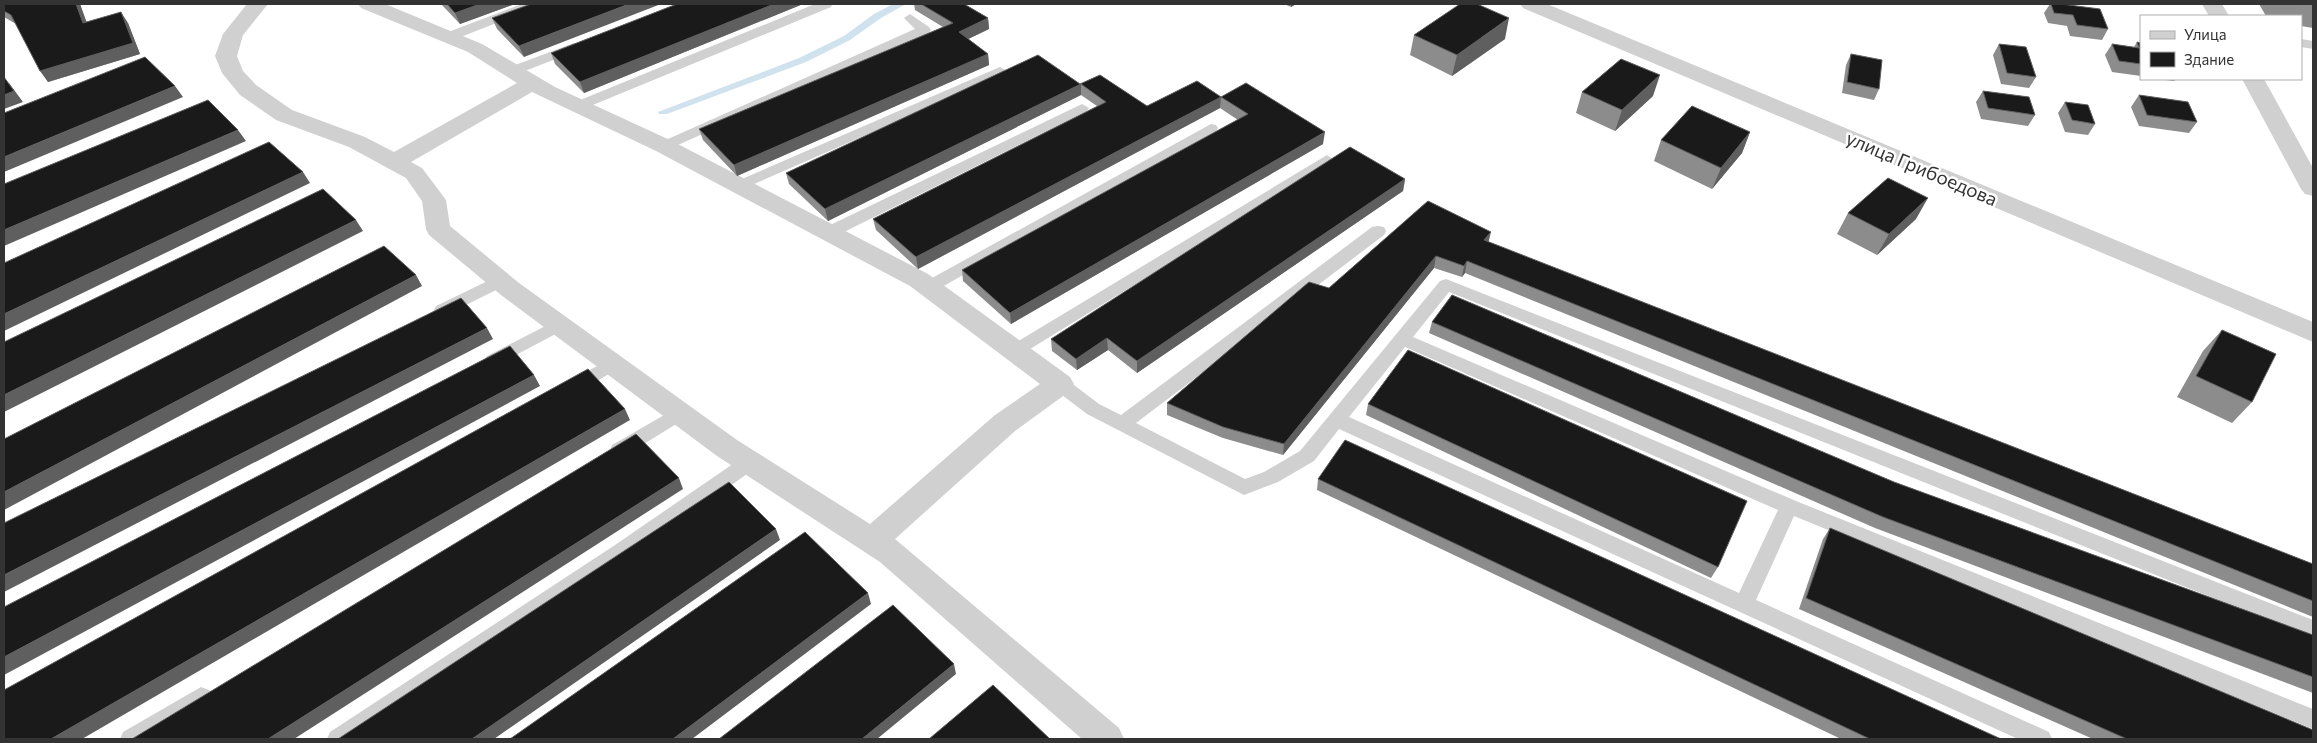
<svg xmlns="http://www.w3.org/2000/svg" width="2317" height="743" font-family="Commissioner,sans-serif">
  <rect width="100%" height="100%" fill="#fff"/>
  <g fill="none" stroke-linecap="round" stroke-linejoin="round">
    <!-- stream -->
    <path fill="#cfe2ee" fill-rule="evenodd" d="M893 4H906L881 18 850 40 806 62 667 114H659L658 112 799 58 844 36 874 14Z"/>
    <!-- service -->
    <path fill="#d0d0d0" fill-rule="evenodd" d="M522 4H539L538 7 453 40H443L441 37 443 34Z
      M815 4H832L831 7 583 109 578 110 571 106 573 103Z
      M910 14 929 27 931 30 929 33 669 149H659L657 146 659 143 915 29 904 18Z
      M2301 39 2313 41V49L2301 47Z
      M574 43 579 44 581 47 579 50 517 74H507L505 71 507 68Z
      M1000 67 1007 71 1005 74 745 188 740 190 732 185 735 182Z
      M1082 104 1089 108 1087 111 836 236H824L822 232 824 228Z
      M1211 124 1216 125 1218 128 1216 131 935 291H923L921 287 923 283Z
      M1327 155 1334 160 1332 163 1022 354 1016 356 1010 354 1007 350 1010 346Z
      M1378 226 1384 227 1386 231 1384 235 1136 423 1245 479 1264 472 1300 451 1440 281 1446 279 2313 620V638L1449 292 1413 337 1796 501 2313 709V729L1794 516 1756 600 2049 732 2052 739H2018L1339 429 1314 461 1278 482 1244 495 1087 414 1054 389 1051 384 1054 379 1060 377 1066 379 1099 404 1121 415 1372 227ZM1405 347 1778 510 1739 593 1349 417Z
      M500 275 506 277 508 281 506 285 448 314H436L434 310 436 306Z
      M559 319 565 321 567 325 565 329 499 364 493 366 487 364 484 360 487 356Z
      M613 358 619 360 622 364 619 368 580 391 574 393 568 391 565 386 568 381Z
      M680 406 686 408 689 413 686 418 626 455 619 457 612 455 610 450 612 445Z
      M750 455 757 457 759 462 757 467 629 557 356 739H327L330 732 615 545 743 457Z
      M201 687 209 690 212 697 209 704 150 739H120L123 732Z"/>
    <!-- minor -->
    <path fill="#d0d0d0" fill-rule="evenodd" d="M247 4H268L243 35 237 56 243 71 256 85 292 110 365 137 394 152 517 83 468 52 361 8 358 4H385L482 44 555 87 672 141 928 274 1070 377 1074 384 1070 391 1015 431 895 539 1119 728 1124 739H1082L880 562 717 456 501 295 429 235 426 229 422 201 406 178 349 147 276 120 240 95 222 73 215 56 223 34ZM532 92 656 151 910 286 1040 384 995 415 870 524 737 440 519 283 450 226 446 200 422 168 411 162Z
      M1520 4H1547L2313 322V342L1523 8Z
      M2202 4H2222L2229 16H2209Z
      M2242 79H2264L2313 168V196L2305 194 2301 189Z"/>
  </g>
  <!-- wall -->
  <path fill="#8c8c8c" d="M4 4H80L86 22 128 23 140 54 48 82 16 24 4 17Z
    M441 4H515L460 24Z
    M531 4 524 57 497 29 492 18Z
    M677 4H803L584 93 555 64 551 53Z
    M914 4H964L988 18 989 29 968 39 988 54 989 65 737 176 703 140 699 129 943 27 915 10Z
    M1284 4H1296L1291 7Z
    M2050 4H2061L2108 29 2102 40 2070 36 2067 26 2048 23 2044 13Z
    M2259 4H2313V28L2301 26V16H2266Z
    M1414 35 1505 39 1452 76 1410 55Z
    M2137 42 2141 43V76L2112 72 2105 55 2112 44 2134 47Z
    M1999 44 2036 77 2029 88 2001 84 1993 55Z
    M1851 54 1879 89 1874 100 1842 93 1846 65Z
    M2157 79H2176L2174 81Z
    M1080 84 1147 106 1221 97 1323 144 1011 324 963 281 962 270 1238 120 1220 108 918 269 876 230 873 219 1097 106 1081 95 828 221 789 184 786 173Z
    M1983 91 2035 115 2028 126 1981 119 1976 102Z
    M1582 92 1653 96 1615 131 1576 113Z
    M2139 95 2197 122 2189 133 2139 126 2131 107Z
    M2065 102 2095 124 2088 135 2065 132 2058 113Z
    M1750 132 1742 153 1712 189 1654 161 1661 140Z
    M1405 179 1403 191 1137 373 1108 350 1077 370 1052 351 1051 339Z
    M1428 201 1488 242 2313 564V617L1465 273 1462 277 1434 268 1283 455 1223 438 1167 415V403L1329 288Z
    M1848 213 1916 219 1877 255 1837 234Z
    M1432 322 1894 482 2313 635V693L1875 528 1429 333Z
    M2222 330 2252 402 2232 423 2177 397 2203 351Z
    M1368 404 1718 567 1711 578 1366 415Z
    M1318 479 2001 739H1841L1317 490Z
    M1830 528 2313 739H2093L1799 609 1823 539Z"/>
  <!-- shaded-wall -->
  <path fill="#5f5f5f" d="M76 4H80L91 34 83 23Z
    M480 4H515L460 24 455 13Z
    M629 4H661L524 57 519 46Z
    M774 4H803L584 93 580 82Z
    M1291 4H1296L1291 7Z
    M121 12 128 23 140 54 48 82 40 71Z
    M988 18 989 29 960 43 959 32Z
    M1509 18 1505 39 1452 76 1457 55Z
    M988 54 989 65 737 176 734 165Z
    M1660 75 1653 96 1615 131 1622 110Z
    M9 83 23 102 4 109V95Z
    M1081 84V95L828 221 825 209Z
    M175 86 183 97 4 172V157Z
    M1221 97 1220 108 918 269 916 257Z
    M238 130 246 141 4 246V230Z
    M1325 132 1323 144 1011 324 1010 313Z
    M1750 132 1742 153 1712 189 1721 168Z
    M303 172 310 183 4 331V314Z
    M1405 179 1403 191 1137 373V361Z
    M1928 198 1916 219 1877 255 1889 234Z
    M356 220 363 231 4 412V395Z
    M1491 232 1488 244 1484 240Z
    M1436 256 1434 268 1283 455 1284 444Z
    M1467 261 1465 273 1462 277 1464 266Z
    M416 275 422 286 4 510V492Z
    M487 328 493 339 4 592V575Z
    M1107 338 1108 350 1077 370 1076 359Z
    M534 375 540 386 4 675V657Z
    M625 409 630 420 82 739H51Z
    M679 478 683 489 294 739H268Z
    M776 529 780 540 494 739H472Z
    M868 593 871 604 692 739H673Z
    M954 664 956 674 877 739H862Z"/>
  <!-- building -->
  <path fill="#1a1a1a" stroke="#5f5f5f" d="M4 4H76L83 23 121 12 133 43 40 71 11 15 4 11Z
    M447 4H480L455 13Z
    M531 4H629L519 46 492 18Z
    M677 4H774L580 82 551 53Z
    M921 4H964L988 18 959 32 988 54 734 165 699 129 953 23Z
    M1460 4H1477L1509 18 1457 55 1414 35Z
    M2051 4H2061L2100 9 2108 29 2077 25 2073 15 2054 13Z
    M2137 42 2141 43V64L2119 61 2112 44 2139 48Z
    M1999 44 2026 47 2036 77 2007 73Z
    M1851 54 1882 60 1879 89 1847 82Z
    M1038 55 1080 84 1100 75 1147 106 1197 81 1221 97 1246 83 1325 132 1010 313 962 270 1248 114 1221 97 916 257 873 219 1106 102 1081 84 825 209 786 173Z
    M145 57 175 86 4 157V113Z
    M1621 59 1660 75 1622 110 1582 92Z
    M4 77 14 91 4 95Z
    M1983 91 2029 97 2035 115 1988 108Z
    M2139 95 2188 102 2197 122 2147 115Z
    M208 100 238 130 4 230V184Z
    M2065 102 2088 105 2095 124 2072 120Z
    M1692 106 1750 132 1721 168 1661 140Z
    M269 142 303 172 4 314V263Z
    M1350 147 1405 179 1137 361 1107 338 1076 359 1051 339Z
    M1888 178 1928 198 1889 234 1848 213Z
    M323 189 356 220 4 395V342Z
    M1428 201 1491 232 1484 240 2313 564V601L1467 261 1464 266 1436 256 1284 444 1223 427 1167 403 1309 282 1329 288Z
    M384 246 416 275 4 492V439Z
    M1452 295 1894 482 2313 635V677L1883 517 1432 322Z
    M461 298 487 328 4 575V523Z
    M2222 330 2276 354 2252 402 2196 376Z
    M510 346 534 375 4 657V607Z
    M1408 350 1747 501 1718 567 1368 404Z
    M588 369 625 409 51 739H4V690Z
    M636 434 679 478 268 739H132Z
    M1345 440 2001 739H1870L1318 479Z
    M729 482 776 529 472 739H338Z
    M1830 528 2313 730V739H2127L1806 598Z
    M805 532 868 593 673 739H510Z
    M893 605 954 664 862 739H719Z
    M993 685 1050 739H929Z"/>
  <g text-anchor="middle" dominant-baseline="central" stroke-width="5" stroke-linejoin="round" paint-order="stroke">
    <!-- street labels -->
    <g font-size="19" fill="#333" stroke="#fff">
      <text transform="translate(1922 168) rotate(23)">улица Грибоедова</text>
    </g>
  </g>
  <!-- border -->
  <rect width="2317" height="743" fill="none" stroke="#333333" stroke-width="10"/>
  <!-- legend -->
  <rect x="2140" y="15" width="162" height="65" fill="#ffffff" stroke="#adadad"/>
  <rect x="2150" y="31" width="25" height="8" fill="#d0d0d0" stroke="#adadad"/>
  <text x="2184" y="40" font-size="15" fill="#333333">Улица</text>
  <rect x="2150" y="52" width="25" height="15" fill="#1a1a1a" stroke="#adadad"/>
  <text x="2184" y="65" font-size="15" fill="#333333">Здание</text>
</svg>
